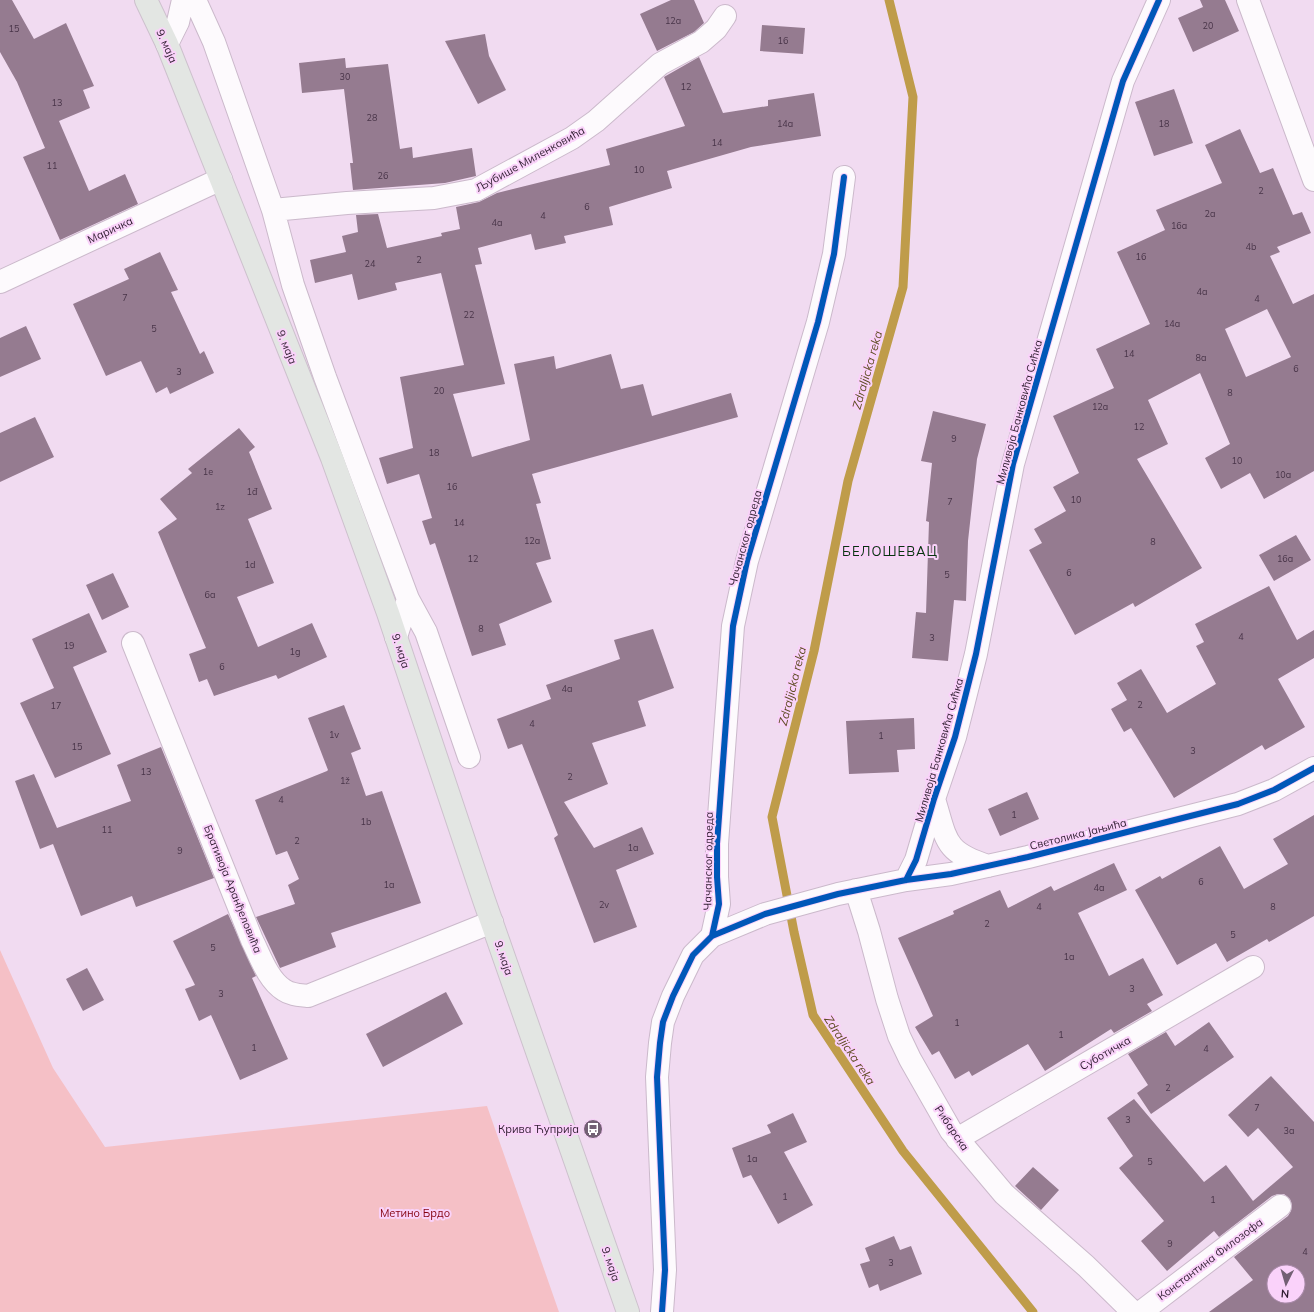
<svg xmlns="http://www.w3.org/2000/svg" width="1314" height="1312" font-family="Mulish,sans-serif">
  <rect width="100%" height="100%" fill="#f1dbf1"/>
  <!-- green -->
  <path fill="#f5c0c6" d="M0 950 53 1068 105 1147 487 1106 559 1312H0Z"/>
  <g fill="none" stroke-linecap="round" stroke-linejoin="round">
    <!-- stream -->
    <path stroke="#bf9c4a" stroke-width="9" d="M889 0 913 97 903 287 848 481 814 651 772 817 794 932 813 1015 903 1151 1033 1312"/>
  </g>
  <!-- building -->
  <path fill="#957b90" fill-rule="evenodd" d="M0 0H12L34 39 66 23 94 86 83 90 90 108 59 121 89 191 125 174 138 204 60 240 23 157 45 148 17 82 0 52Z
    M671 0H694L704 23 694 32 657 51 640 14Z
    M1200 0H1225L1239 31 1193 52 1178 18 1203 7Z
    M762 25 805 28 803 54 760 51Z
    M485 34 489 56 506 90 478 104 445 41Z
    M699 57 723 113 768 106V100L814 93 821 136 751 147 667 171 672 188 609 207 613 225 564 236 566 243 535 250 531 234 478 248 482 264 475 265 505 384 453 394 472 457 530 440 514 364 554 356 556 369 611 354 621 389 643 384 652 416 731 393 738 417 532 474 541 503 536 504 551 559 536 563 552 602 499 624 506 645 472 656 435 543 430 545 422 521 432 518 419 474 387 484 379 458 413 448 400 377 464 365 441 273 395 283 397 290 358 300 352 274 315 283 310 260 346 252 342 236 358 232 356 215 378 214 387 248 442 236 441 233 460 229 456 207 479 202 497 193 610 165 606 149 685 126 664 77Z
    M345 58 346 68 388 64 400 149 412 147 413 158 472 148 476 176 445 183 353 190 350 163H353L344 89 302 93 299 63Z
    M1174 89 1193 143 1154 156 1135 102Z
    M1240 129 1260 173 1273 168 1293 215 1302 212 1311 233 1277 247 1280 252 1270 256 1293 304 1314 294V471L1264 499 1250 473 1221 489 1205 458 1230 444 1200 373 1148 400 1168 444 1137 459 1202 568 1135 607 1133 603 1075 635 1029 550 1042 543 1034 529 1066 511 1053 487 1079 473 1053 416 1114 388 1096 349 1150 324 1117 252 1165 230 1156 210 1222 183 1205 145ZM1267 309 1291 357 1246 377 1225 329Z
    M160 252 178 290 171 292 200 354 204 351 214 373 170 394 167 387 156 393 141 361 106 376 73 304 129 279 124 269Z
    M26 326 41 359 0 377V338Z
    M933 411 986 424 977 459 968 541 966 601 954 600 948 661 912 658 916 612 926 613 929 522 926 521 932 463 921 461Z
    M35 417 54 457 0 482V433Z
    M239 428 255 447 249 452 272 509 248 519 274 583 237 597 258 647 312 623 327 657 278 679 276 675 214 696 207 679 199 682 189 654 206 648 158 532 177 519 160 499 192 473 188 469Z
    M1296 535 1311 560 1274 581 1259 555Z
    M113 573 129 607 102 620 86 585Z
    M1269 586 1297 640 1314 630V658L1278 679 1305 727 1265 750 1262 745 1174 798 1131 728 1124 732 1111 709 1127 700 1117 683 1141 669 1167 713 1216 684 1196 646 1204 642 1195 624Z
    M89 613 107 652 73 667 111 754 55 778 20 703 54 688 32 639Z
    M653 629 674 688 638 701 646 726 592 743 608 784 564 802 594 848 642 827 654 854 616 870 637 927 594 943 554 838 558 835 522 744 508 749 497 719 551 699 546 685 620 659 614 640Z
    M344 705 361 749 351 753 366 796 382 791 421 903 331 933 336 947 280 968 256 917 295 904 288 885 299 879 287 851 276 855 255 800 327 771 328 770 308 718Z
    M914 718 915 749 897 750 899 772 849 774 846 721Z
    M161 747 214 878 136 907 132 896 81 916 53 844 40 849 15 781 34 774 57 828 131 801 117 765Z
    M1027 792 1039 819 1000 836 988 809Z
    M1314 815V916L1269 942 1267 939 1227 962 1216 943 1177 965 1135 890 1160 876 1162 879 1220 846 1244 889 1288 864 1273 839Z
    M1114 863 1127 890 1078 913 1109 976 1143 958 1163 995 1147 1004 1152 1011 1114 1033 1111 1029 1045 1071 1028 1044 972 1076 969 1071 955 1079 939 1051 932 1055 915 1027 933 1016 898 938 954 914 953 911 1000 890 1008 908 1051 886 1054 891Z
    M228 914 256 976 252 978 288 1059 240 1080 211 1015 199 1021 185 989 195 985 173 941Z
    M87 968 104 1000 83 1011 66 979Z
    M446 992 463 1024 383 1067 366 1034Z
    M1209 1022 1234 1057 1151 1114 1137 1093 1148 1085 1128 1054 1166 1032 1175 1046Z
    M1271 1076 1314 1122V1312H1209L1253 1280 1234 1257 1288 1216 1291 1211 1292 1205 1290 1199 1284 1194H1278L1272 1196 1219 1237 1214 1231 1167 1271 1141 1241 1164 1221 1119 1168 1133 1156 1107 1118 1134 1099 1204 1182 1226 1165 1253 1201 1293 1167 1258 1128 1248 1137 1228 1115ZM1274 1272H1298V1296H1274Z
    M793 1113 807 1142 784 1152 813 1205 778 1224 751 1175 743 1178 732 1148 771 1133 767 1125Z
    M1033 1167 1059 1190 1041 1210 1015 1186Z
    M894 1236 900 1250 911 1246 922 1274 880 1291 878 1284 869 1288 860 1264 870 1261 865 1248Z"/>
  <g fill="none" stroke-linecap="round" stroke-linejoin="round">
    <!-- minor casing -->
    <g stroke="#cbb9cb" stroke-width="24">
      <path id="minor" d="M195 0 214 42 273 210 293 285 325 377 408 599 396 637
        M1248 0 1314 180
        M167 44 178 22 183 0
        M273 210 347 203 434 198 476 190 572 138 596 121 660 64 701 42 716 29 725 16
        M0 282 221 179
        M408 599 426 632 469 757
        M133 643 252 940C260 956 268 980 284 990 291 995 300 995 308 996L492 922
        M934 799C947 841 944 852 988 866
        M906 880 916 860 934 799 955 737 976 654 1013 464 1123 81 1159 0
        M856 890 869 931 887 999 899 1036 910 1059 951 1131 1004 1194 1086 1266 1133 1312
        M712 936 719 904 717 877V844L733 626 747 561 818 322 834 254 844 177
        M957 1139 1253 967
        M662 1312 665 1270 657 1077 660 1043 663 1022 673 996 693 955 712 936 765 914 838 894 906 880 951 874 1028 857 1238 804 1274 790 1314 768
        M1141 1312 1280 1206"/>
    </g>
    <!-- major casing -->
    <g stroke="#cdc1cd" stroke-width="24">
      <path id="major" d="M146 0 167 44 332 458 388 613 484 900 628 1312"/>
    </g>
    <!-- minor -->
    <use href="#minor" stroke="#fdfafd" stroke-width="22"/>
    <!-- major -->
    <use href="#major" stroke="#e3e6e3" stroke-width="22"/>
    <!-- cycleway casing -->
    <g stroke="#fad2fa" stroke-width="8">
      <path id="cycleway" d="M906 880 916 860 934 799 955 737 976 654 1013 464 1123 81 1159 0
        M712 936 719 904 717 877V844L733 626 747 561 818 322 834 254 844 177
        M662 1312 665 1270 657 1077 660 1043 663 1022 673 996 693 955 712 936 765 914 838 894 906 880 951 874 1028 857 1238 804 1274 790 1314 768"/>
    </g>
    <!-- cycleway -->
    <use href="#cycleway" stroke="#0057b8" stroke-width="6"/>
  </g>
  <!-- icons -->
  <defs>
    <g id="bus-disc" transform="scale(1)"><circle r="9.5" fill="#736074" stroke="#fad2fa"/><path d="M-5-6H5V4H4V6H2V4H-2V6H-4V4H-5ZM-3.5-4V0h7V-4ZM-3.5 1.2v1.5H-2V1.2ZM2 1.2v1.5H3.5V1.2Z" fill="#fff"/></g>
  </defs>
  <g fill-rule="evenodd">
    <use href="#bus-disc" x="593" y="1129"/>
  </g>
  <g text-anchor="middle" dominant-baseline="central" stroke-width="4" stroke-linejoin="round" paint-order="stroke">
    <!-- number labels -->
    <g font-size="9" fill="#483448">
      <text x="673" y="20">12a</text>
      <text x="1208" y="25">20</text>
      <text x="14" y="28">15</text>
      <text x="783" y="40">16</text>
      <text x="345" y="76">30</text>
      <text x="686" y="86">12</text>
      <text x="57" y="102">13</text>
      <text x="372" y="117">28</text>
      <text x="785" y="123">14a</text>
      <text x="1164" y="123">18</text>
      <text x="717" y="142">14</text>
      <text x="52" y="165">11</text>
      <text x="639" y="169">10</text>
      <text x="383" y="175">26</text>
      <text x="1261" y="190">2</text>
      <text x="587" y="206">6</text>
      <text x="1210" y="213">2a</text>
      <text x="543" y="215">4</text>
      <text x="497" y="222">4a</text>
      <text x="1179" y="225">16a</text>
      <text x="1251" y="246">4b</text>
      <text x="1141" y="256">16</text>
      <text x="419" y="259">2</text>
      <text x="370" y="263">24</text>
      <text x="1202" y="291">4a</text>
      <text x="125" y="297">7</text>
      <text x="1257" y="298">4</text>
      <text x="469" y="314">22</text>
      <text x="1172" y="323">14a</text>
      <text x="154" y="328">5</text>
      <text x="1129" y="353">14</text>
      <text x="1201" y="357">8a</text>
      <text x="1296" y="368">6</text>
      <text x="179" y="371">3</text>
      <text x="439" y="390">20</text>
      <text x="1230" y="392">8</text>
      <text x="1100" y="406">12a</text>
      <text x="1139" y="426">12</text>
      <text x="954" y="438">9</text>
      <text x="434" y="452">18</text>
      <text x="1237" y="460">10</text>
      <text x="208" y="471">1e</text>
      <text x="1283" y="474">10a</text>
      <text x="452" y="486">16</text>
      <text x="252" y="491">1đ</text>
      <text x="1076" y="499">10</text>
      <text x="950" y="501">7</text>
      <text x="220" y="506">1z</text>
      <text x="459" y="522">14</text>
      <text x="532" y="540">12a</text>
      <text x="1153" y="541">8</text>
      <text x="473" y="558">12</text>
      <text x="1285" y="558">16a</text>
      <text x="250" y="564">1d</text>
      <text x="1069" y="572">6</text>
      <text x="947" y="574">5</text>
      <text x="210" y="594">6a</text>
      <text x="481" y="628">8</text>
      <text x="1241" y="636">4</text>
      <text x="932" y="637">3</text>
      <text x="69" y="645">19</text>
      <text x="295" y="651">1g</text>
      <text x="222" y="666">6</text>
      <text x="567" y="688">4a</text>
      <text x="1140" y="704">2</text>
      <text x="56" y="705">17</text>
      <text x="532" y="723">4</text>
      <text x="334" y="734">1v</text>
      <text x="881" y="735">1</text>
      <text x="77" y="746">15</text>
      <text x="1193" y="750">3</text>
      <text x="146" y="771">13</text>
      <text x="570" y="776">2</text>
      <text x="345" y="780">1ž</text>
      <text x="281" y="799">4</text>
      <text x="1014" y="814">1</text>
      <text x="366" y="821">1b</text>
      <text x="107" y="829">11</text>
      <text x="297" y="840">2</text>
      <text x="633" y="847">1a</text>
      <text x="180" y="850">9</text>
      <text x="1201" y="881">6</text>
      <text x="389" y="884">1a</text>
      <text x="1099" y="887">4a</text>
      <text x="604" y="904">2v</text>
      <text x="1039" y="906">4</text>
      <text x="1273" y="906">8</text>
      <text x="987" y="923">2</text>
      <text x="1233" y="934">5</text>
      <text x="213" y="947">5</text>
      <text x="1069" y="956">1a</text>
      <text x="1132" y="988">3</text>
      <text x="221" y="993">3</text>
      <text x="957" y="1022">1</text>
      <text x="1061" y="1034">1</text>
      <text x="254" y="1047">1</text>
      <text x="1206" y="1048">4</text>
      <text x="1168" y="1087">2</text>
      <text x="1257" y="1107">7</text>
      <text x="1128" y="1119">3</text>
      <text x="1289" y="1130">3a</text>
      <text x="752" y="1158">1a</text>
      <text x="1150" y="1161">5</text>
      <text x="785" y="1196">1</text>
      <text x="1213" y="1199">1</text>
      <text x="1170" y="1243">9</text>
      <text x="1305" y="1251">4</text>
      <text x="891" y="1262">3</text>
    </g>
    <!-- street labels -->
    <g font-size="11" fill="#2f1d30" stroke="#fad2fa">
      <text transform="translate(167 46) rotate(66)">9. маја</text>
      <text transform="translate(530 159) rotate(-29)">Љубише Миленковића</text>
      <text transform="translate(110 230) rotate(-25)">Маричка</text>
      <text transform="translate(287 347) rotate(68)">9. маја</text>
      <text transform="translate(1019 412) rotate(-75)">Миливоја Банковића Сићка</text>
      <text transform="translate(745 538) rotate(-75)">Чачанског одреда</text>
      <text transform="translate(401 651) rotate(72)">9. маја</text>
      <text transform="translate(939 750) rotate(-74)">Миливоја Банковића Сићка</text>
      <text transform="translate(1078 834) rotate(-14)">Светолика Јањића</text>
      <text transform="translate(708 861) rotate(-89)">Чачанског одреда</text>
      <text transform="translate(233 889) rotate(68)">Бративоја Аранђеловића</text>
      <text transform="translate(504 958) rotate(71)">9. маја</text>
      <text transform="translate(1105 1053) rotate(-30)">Суботичка</text>
      <text transform="translate(952 1128) rotate(56)">Рибарска</text>
      <text transform="translate(1210 1259) rotate(-37)">Константина Филозофа</text>
      <text transform="translate(611 1264) rotate(71)">9. маја</text>
    </g>
    <!-- poi labels -->
    <g font-size="11" fill="#2f1d30" stroke="#fad2fa" text-anchor="end">
      <text x="579" y="1129">Крива Ћуприја</text>
    </g>
    <!-- park labels -->
    <g font-size="11" fill="#84000e" stroke="#fad2fa">
      <text x="415" y="1213">Метино Брдо</text>
    </g>
    <!-- water labels -->
    <g font-size="12" font-style="italic" fill="#5f4d24" stroke="#fad2fa">
      <text transform="translate(867 370) rotate(-74)">Zdraljicka reka</text>
      <text transform="translate(792 686) rotate(-76)">Zdraljicka reka</text>
      <text transform="translate(850 1050) rotate(56)">Zdraljicka reka</text>
    </g>
    <!-- quarter labels -->
    <g font-size="13" letter-spacing="1" fill="#06340e" stroke="#fad2fa">
      <text x="890" y="551">БЕЛОШЕВАЦ</text>
    </g>
  </g>
  <!-- north arrow -->
  <g transform="translate(1286 1284) rotate(185)"><circle r="19" fill="#fad2fa" stroke="#a98aa9"/>
  <path d="M0-3L7 15L0 10L-7 15Z" fill="#736074"/>
  <text y="-6" font-size="11" font-weight="bold" text-anchor="middle" fill="#2f1d30">N</text>
  </g>
</svg>
